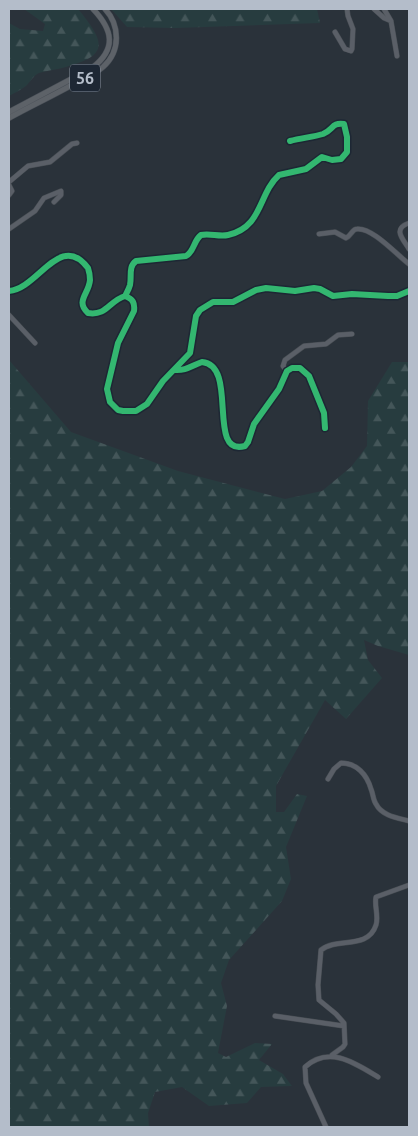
<svg xmlns="http://www.w3.org/2000/svg" width="418" height="1136" font-family="Ubuntu,sans-serif">
  <defs>
    <pattern id="forest-firs" width="22" height="20" patternUnits="userSpaceOnUse" patternTransform="scale(1.25)"><rect width="22" height="20" fill="#273c3f"/><path d="M5 1l3.5 6h-7zM16 11l3.5 6h-7z" fill="#445659"/></pattern>
  </defs>
  <rect width="100%" height="100%" fill="#2a323a"/>
  <!-- forest -->
  <path fill="url(#forest-firs)" d="M24 9H78C110 47 106 57 58 69 52 70 45 71 39 73 34 75 30 82 26 86 21 90 14 93 9 96V23L20 29 43 31 45 24Z
    M111 9H317L320 23 175 28 127 27Z
    M9 360 71 432 178 471 285 499 322 491 351 467 367 446 368 401 392 362H409V655L378 646 364 640 368 660 382 678 346 719 325 700 276 786V812H284L297 794 307 796 286 847 291 879 282 901 229 960 221 983 227 1006 218 1053 226 1057 255 1043 272 1044 259 1060 283 1074 292 1086 261 1087 247 1103 209 1106 182 1087 155 1092 148 1113 149 1127H9Z"/>
  <g fill="none" stroke-linecap="round" stroke-linejoin="round">
    <!-- minor casing -->
    <g stroke="#484e54" stroke-width="5.5">
      <path id="minor" d="M374 9 384 18 391 21
        M384 9 391 21 397 56
        M335 32 345 49 351 51 352 49 353 29 348 16 347 9
        M9 182 28 166 50 162 72 144 77 143
        M9 185 12 191 9 195
        M409 223C392 229 403 239 409 249
        M9 229 35 211 44 198 61 191V195L54 202
        M319 234 335 232 346 238C351 236 352 229 357 229 372 227 397 255 409 264
        M9 291C38 289 60 231 88 268 89 271 90 276 90 280 89 294 75 301 88 313 107 316 109 301 125 296 133 299 135 303 134 311L118 343 107 389 110 402 118 410 123 411H136L147 404 163 381 190 353 196 316 200 310 213 302H233L256 290 266 288 295 291 314 288 320 289 333 296 352 294 388 296H397L409 291
        M125 296C127 292 129 289 130 285 132 276 128 267 136 261L186 256C195 251 193 241 201 235 210 233 219 237 228 235 263 227 258 194 279 175L306 169 322 157 332 160 341 159 347 152V137L344 124C332 122 333 130 323 134 313 137 301 138 290 141
        M9 315 35 343
        M174 370C186 371 191 366 202 362 239 365 206 457 245 446L248 442 254 424 279 389 287 371 292 368H300L309 376 324 413 325 428
        M287 371 283 366 285 360 304 346 326 344 338 335 352 334
        M328 779 334 769 341 763C357 763 367 775 371 789 373 793 373 800 376 804 382 816 398 818 409 821
        M275 1016 344 1026
        M332 1055 343 1047 345 1044 344 1023 336 1014 319 1000 318 985 321 950C337 937 368 950 376 925 379 916 374 906 376 897L409 885
        M326 1127 306 1083 305 1067C329 1045 355 1063 378 1077"/>
    </g>
    <!-- major casing -->
    <g stroke="#484e56" stroke-width="6">
      <path id="major" d="M9 112 92 68C117 49 113 30 93 9
        M9 118C29 107 50 97 70 86 81 80 94 75 103 67 121 51 120 25 105 9"/>
    </g>
    <!-- minor -->
    <use href="#minor" stroke="#5a5f67" stroke-width="4.5"/>
    <!-- major -->
    <use href="#major" stroke="#5d6268" stroke-width="5"/>
    <!-- cycleway casing -->
    <g stroke="#1d2734" stroke-width="9">
      <path id="cycleway" d="M9 291C38 289 60 231 88 268 89 271 90 276 90 280 89 294 75 301 88 313 107 316 109 301 125 296 133 299 135 303 134 311L118 343 107 389 110 402 118 410 123 411H136L147 404 163 381 190 353 196 316 200 310 213 302H233L256 290 266 288 295 291 314 288 320 289 333 296 352 294 388 296H397L409 291
        M125 296C127 292 129 289 130 285 132 276 128 267 136 261L186 256C195 251 193 241 201 235 210 233 219 237 228 235 263 227 258 194 279 175L306 169 322 157 332 160 341 159 347 152V137L344 124C332 122 333 130 323 134 313 137 301 138 290 141
        M174 370C186 371 191 366 202 362 239 365 206 457 245 446L248 442 254 424 279 389 287 371 292 368H300L309 376 324 413 325 428"/>
    </g>
    <!-- cycleway -->
    <use href="#cycleway" stroke="#33b770" stroke-width="6"/>
  </g>
  <g text-anchor="middle" dominant-baseline="central" stroke-width="4" stroke-linejoin="round" paint-order="stroke">
    <!-- shield labels -->
    <rect fill="#1d2734" stroke="#87909d" stroke-width="1" x="70" y="64.5" width="30" height="27" rx="4"/>
    <g font-size="16" font-weight="bold" fill="#b4bdca">
      <text x="85" y="78">56</text>
    </g>
  </g>
  <!-- border -->
  <rect width="418" height="1136" fill="none" stroke="#b4bdca" stroke-width="20"/>
</svg>
